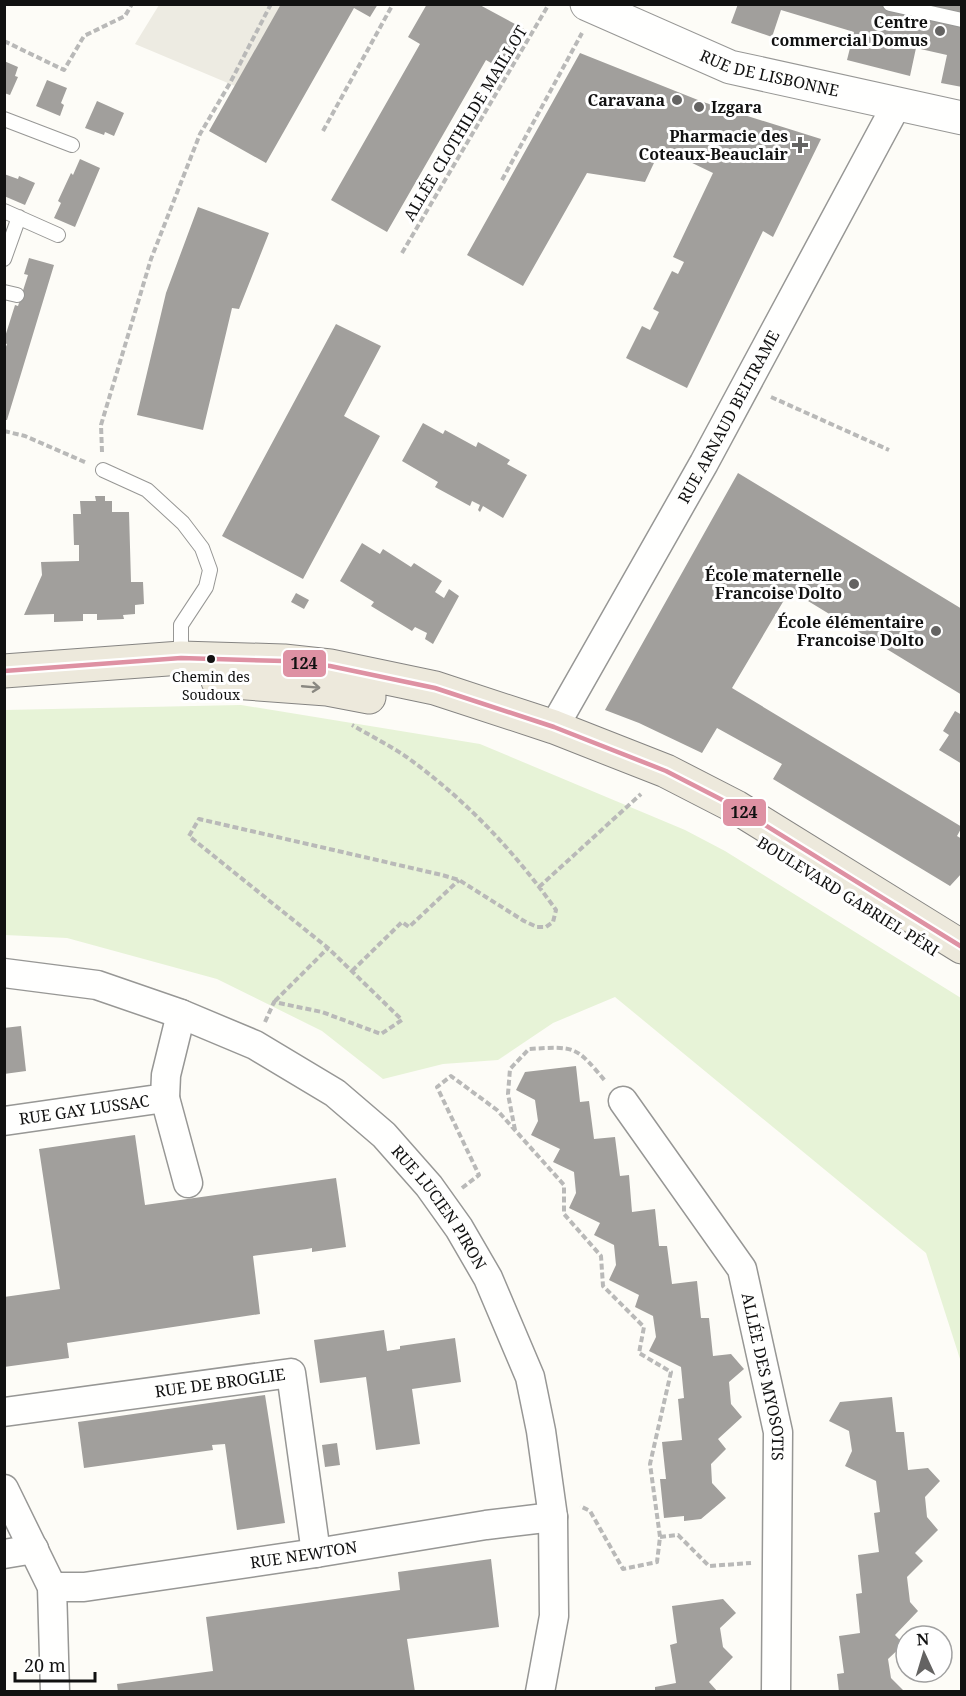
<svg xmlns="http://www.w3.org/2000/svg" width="966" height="1696" font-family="'Noto Serif',serif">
  <rect width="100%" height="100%" fill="#fdfcf7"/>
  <!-- green -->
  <path fill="#e7f3d7" d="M241 705 480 744 685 830 725 851 961 998V1362L926 1253 615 997 553 1023 498 1060 443 1064 383 1079 322 1031 217 979 67 938 5 935V710Z"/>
  <!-- plaza -->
  <path fill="#edebe2" d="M159 5H281L235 86 135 44Z"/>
  <!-- building -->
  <path fill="#a19f9c" d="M281 4H378L370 17 354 8 266 163 209 131Z
    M427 4H478L526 30 503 70 486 60 387 232 331 200 420 44 408 37Z
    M738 4H962V87L941 83 947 55 916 48 910 76 847 60 854 32 781 10 772 37 731 23Z
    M580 53 703 102 821 139 773 237 763 231 687 388 626 358 642 326 650 330 659 312 653 309 672 271 678 274 684 262 673 257 713 173 661 148 645 182 587 173 523 286 467 255Z
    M4 61 18 67 15 76 18 77 10 95 4 93Z
    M47 80 67 88 61 103 64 105 60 116 36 106Z
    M97 101 124 113 114 136 105 132 104 135 85 128Z
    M80 159 100 168 75 227 54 218 61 203 58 201 71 173 73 175Z
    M4 174 18 179 19 176 35 183 25 205 4 196Z
    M198 207 269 233 239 309 232 308 203 430 137 415 166 293Z
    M29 258 54 265 7 420H4V352L7 344 4 343V340L15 305 18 306 28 275 24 274Z
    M336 324 381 346 344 416 380 436 303 579 222 536Z
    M423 423 443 434 445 430 476 447 478 442 510 460 507 464 527 475 503 518 483 506 480 512 478 510 480 505 472 501 470 506 435 487 438 482 402 461Z
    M738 473 962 609V695L790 590 732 688 962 827 957 836 962 839V873L950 886 773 779 782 764 717 728 702 753 639 723 605 710Z
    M95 496H105V501H112V512H129L131 582H143L144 604 135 605V614L123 615 124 619 97 620V614H83V621L54 622V614L24 615 42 575 41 562 79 561V545H74L73 514H81L80 501H96Z
    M362 543 380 554 383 549 411 567 414 563 442 581 435 592 444 598 449 589 459 596 433 644 425 639 427 633 415 627 412 631 371 606 374 602 340 581Z
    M296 593 309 600 304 609 291 602Z
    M955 711 962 715V764L939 750 949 735 943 731Z
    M21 1026 26 1071 4 1074V1028Z
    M576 1066 580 1102 589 1101 594 1139 615 1137 620 1176 629 1175 632 1212 655 1209 659 1246H667L672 1284 697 1281 701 1318H709L713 1356 731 1354 744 1369 729 1382 731 1404 742 1417 718 1439 726 1449 711 1464 712 1483 726 1498 701 1519 684 1521V1516L664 1518 660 1479H666L662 1442 682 1440 678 1399 684 1398 681 1367 649 1351 656 1337 653 1316 635 1307 639 1295 609 1280 616 1265 614 1245 594 1235 600 1223 569 1208 576 1193 574 1172 553 1162 560 1149 531 1135 538 1121 535 1100 516 1090 525 1072Z
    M135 1135 145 1205 336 1178 346 1247 312 1252V1248L307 1249 253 1256 260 1314 67 1343 69 1358 4 1367V1297L60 1289 39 1149Z
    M384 1330 387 1351 400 1349V1346L455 1338 461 1382 412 1389 420 1444 376 1450 366 1377 320 1383 314 1340Z
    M265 1395 285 1523 237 1530 225 1444 212 1445 213 1450 84 1468 78 1422Z
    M892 1397 896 1432H904L908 1470 928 1468 940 1481 925 1497 927 1517 938 1530 915 1553 923 1561 907 1577 910 1602 918 1611 895 1635 904 1644 888 1659 891 1678 903 1690 839 1692 837 1674 844 1673 839 1636 860 1633 856 1594 862 1593 858 1555 879 1552 874 1513 880 1512 876 1481 845 1466 852 1451 849 1431 829 1421 840 1402Z
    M337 1443 340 1465 325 1467 322 1445Z
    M491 1559 499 1627 407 1639 415 1692H118L117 1684 213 1671 206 1617 400 1590 398 1572Z
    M723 1599 736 1613 720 1628 723 1647 733 1657 709 1682 718 1692H655V1687L676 1683 670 1645 677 1643 672 1606Z"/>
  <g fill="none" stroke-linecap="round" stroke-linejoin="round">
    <!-- service casing -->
    <g stroke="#979795" stroke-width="16">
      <path id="service" d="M890 4 962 20
        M4 119 72 145
        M4 211 58 235
        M4 259 19 217
        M4 292 17 295
        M103 470 147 490 183 523 202 548 210 570 206 587 181 625V658"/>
    </g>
    <!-- minor casing -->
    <g stroke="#979795" stroke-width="31">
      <g id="minor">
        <path id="s1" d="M554 727 704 463 897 104"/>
        <path id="s2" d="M4 973 97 985 181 1014 255 1045 335 1093 384 1135 429 1186 459 1228 488 1278 530 1377 541 1431 553 1517 554 1616 540 1692"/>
        <path d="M165 1098 188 1183"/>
        <path id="s3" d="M623 1101 742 1269 778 1432 776 1692"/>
        <path id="s4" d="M4 1121 165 1098 166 1075 181 1014"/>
        <path id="s5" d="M4 1412 291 1373 316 1553"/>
        <path d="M4 1489 52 1587 55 1692"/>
        <path d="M4 1554 34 1549"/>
        <path id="s6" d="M52 1587H84L316 1553 486 1525 553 1517"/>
      </g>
    </g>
    <!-- tertiary casing -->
    <g stroke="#979795" stroke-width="35">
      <g id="tertiary">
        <path id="s7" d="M587 4 730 67 962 118"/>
      </g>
    </g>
    <!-- primary casing -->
    <g stroke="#858482" stroke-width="35">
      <path id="primary" d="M4 671 181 658 284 661 330 666 435 688 554 727 666 771 736 807 962 947
        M218 681 327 689 369 697"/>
    </g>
    <!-- path -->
    <path stroke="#b9b9b8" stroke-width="4" stroke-dasharray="6 3" stroke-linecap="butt" d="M4 41 64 70 84 36 125 16 132 4
      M323 131 393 4
      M502 180 582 33
      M402 253 549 4
      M771 397 889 450
      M4 431 25 436 87 463
      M102 452 101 425 151 259 200 134 230 83 271 4
      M539 887 641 794
      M352 971 402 922 409 927 459 880
      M275 1001 328 948
      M265 1022 274 1002 322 1012 381 1034 402 1020 328 948 189 836 199 819 442 875 459 880 524 921 537 927H546L553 922 556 910C515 852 466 800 408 758 391 746 371 736 352 725
      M515 1130 508 1094 510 1069 529 1049C576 1046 576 1046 606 1082
      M462 1188 479 1175 437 1087 451 1076 497 1110 564 1185V1214L601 1256 603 1286 644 1327 639 1353 671 1372 650 1464 660 1537 657 1562 623 1569 590 1511 580 1506
      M660 1537 678 1535 709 1566 751 1563"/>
    <!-- service -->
    <use href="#service" stroke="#fffffe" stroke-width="14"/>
    <!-- minor -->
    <use href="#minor" stroke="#fffffe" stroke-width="28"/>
    <!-- tertiary -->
    <use href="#tertiary" stroke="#fffffe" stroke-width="33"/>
    <!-- primary -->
    <use href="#primary" stroke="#ede9dc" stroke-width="33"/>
    <!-- bus-1 casing -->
    <g stroke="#fff" stroke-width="9">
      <path id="bus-1" d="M4 671 181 658 284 661 330 666 435 688 554 727 666 771 736 807 962 947"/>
    </g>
    <!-- bus-1 -->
    <use href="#bus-1" stroke="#de91a3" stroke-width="4.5"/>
  </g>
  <!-- one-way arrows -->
  <defs><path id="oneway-shaft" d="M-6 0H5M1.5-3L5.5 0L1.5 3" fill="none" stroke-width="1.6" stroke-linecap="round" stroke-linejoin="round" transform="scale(1.5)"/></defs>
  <use stroke="#8a8881" href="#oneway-shaft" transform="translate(311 687) rotate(5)"/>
  <!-- markers -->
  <g fill="#646362" stroke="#fff" stroke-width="2">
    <circle cx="940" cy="31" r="6"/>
    <circle cx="677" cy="100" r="6"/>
    <circle cx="699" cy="107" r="6"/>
    <path d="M797 136h6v6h6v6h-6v6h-6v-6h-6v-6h6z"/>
    <circle cx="854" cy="584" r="6"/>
    <circle cx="936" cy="631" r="6"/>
  </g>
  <circle fill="#111" stroke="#fff" stroke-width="2" cx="211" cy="659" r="5"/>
  <g text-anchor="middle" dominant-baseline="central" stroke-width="6" stroke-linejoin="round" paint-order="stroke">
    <!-- bus labels -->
    <g font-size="14" fill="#111" stroke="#fff">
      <text x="211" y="676">Chemin des<tspan x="211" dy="18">Soudoux</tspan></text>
    </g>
    <!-- poi labels -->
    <g font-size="16" font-weight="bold" fill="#111" stroke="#fff" text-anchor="end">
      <text x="928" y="22">Centre<tspan x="928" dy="18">commercial Domus</tspan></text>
      <text x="665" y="100">Caravana</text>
      <text x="711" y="107" text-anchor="start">Izgara</text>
      <text x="788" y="136">Pharmacie des<tspan x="788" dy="18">Coteaux-Beauclair</tspan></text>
      <text x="842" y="575">École maternelle<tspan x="842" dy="18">Francoise Dolto</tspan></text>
      <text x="924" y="622">École élémentaire<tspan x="924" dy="18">Francoise Dolto</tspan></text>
    </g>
    <!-- street labels -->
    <g font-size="16" fill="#111" stroke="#fff">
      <text stroke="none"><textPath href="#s7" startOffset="196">RUE DE LISBONNE</textPath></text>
      <text transform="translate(465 123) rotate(-59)">ALLÉE CLOTHILDE MAILLOT</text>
      <text stroke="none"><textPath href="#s1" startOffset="356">RUE ARNAUD BELTRAME</textPath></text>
      <text transform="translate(848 896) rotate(32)">BOULEVARD GABRIEL PÉRI</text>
      <text stroke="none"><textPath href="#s4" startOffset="81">RUE GAY LUSSAC</textPath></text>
      <text stroke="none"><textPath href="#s2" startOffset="512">RUE LUCIEN PIRON</textPath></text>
      <text stroke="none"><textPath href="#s3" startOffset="316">ALLÉE DES MYOSOTIS</textPath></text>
      <text stroke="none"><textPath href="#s5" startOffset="218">RUE DE BROGLIE</textPath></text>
      <text stroke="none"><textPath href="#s6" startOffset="254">RUE NEWTON</textPath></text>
    </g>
  </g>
  <g stroke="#fff" stroke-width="2">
    <rect x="282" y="649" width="45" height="29" rx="6" fill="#de91a3"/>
    <rect x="722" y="798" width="45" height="29" rx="6" fill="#de91a3"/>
  </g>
  <g font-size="16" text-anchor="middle" font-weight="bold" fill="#111">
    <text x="304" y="669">124</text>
    <text x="744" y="818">124</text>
  </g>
  <!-- border -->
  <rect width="966" height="1696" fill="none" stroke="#111111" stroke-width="12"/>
  <!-- north arrow -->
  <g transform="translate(924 1654) rotate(356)"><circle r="28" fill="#ffffff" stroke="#a0a0a0" stroke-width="1.5"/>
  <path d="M0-4.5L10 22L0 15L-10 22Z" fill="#646362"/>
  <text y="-9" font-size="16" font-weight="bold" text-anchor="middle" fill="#111111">N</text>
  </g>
  <!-- scale -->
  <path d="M15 1672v9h80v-9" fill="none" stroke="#111111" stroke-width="3"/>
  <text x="24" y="1672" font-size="18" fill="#111111" stroke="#ffffff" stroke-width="4.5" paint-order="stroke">20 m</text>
</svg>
